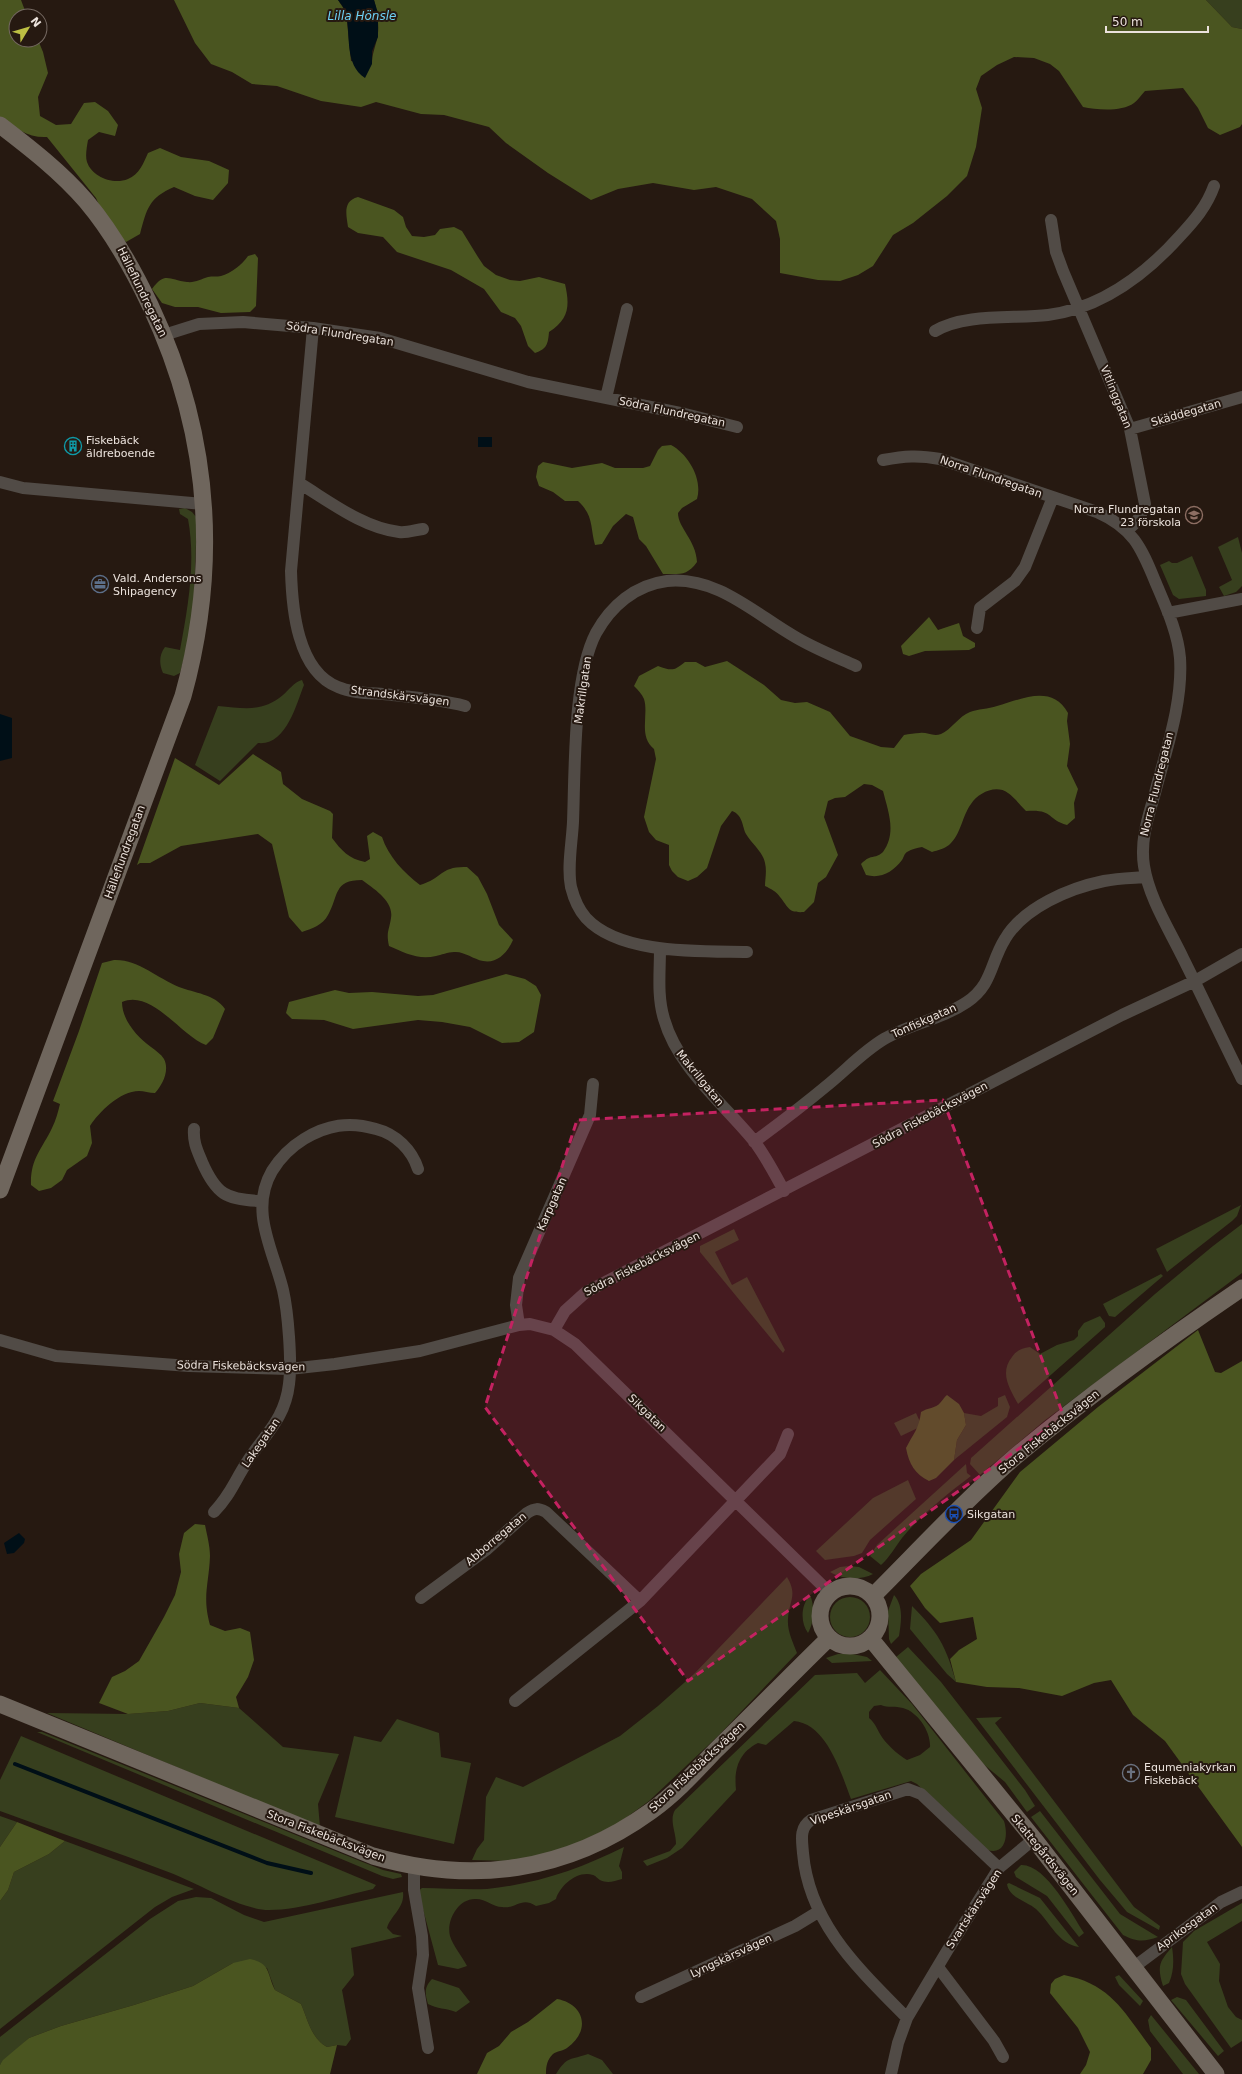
<svg xmlns="http://www.w3.org/2000/svg" width="1242" height="2074" font-family="'DejaVu Sans',sans-serif">
  <rect width="100%" height="100%" fill="#261911"/>
  <!-- green -->
  <path fill="#373f1e" fill-rule="evenodd" d="M1206 0H1242V29L1232 27Z
    M185 508 192 512 197 518 193 624 180 673 174 676 163 673C159 664 159 655 165 647L180 650C188 607 196 562 188 519L180 514 179 509Z
    M1238 537 1242 553V586L1236 592 1224 596 1219 587 1232 580 1218 547Z
    M1192 556 1206 590V596L1179 599 1173 595 1160 565 1169 561 1172 563H1177Z
    M302 680 304 685C296 705 286 746 258 743L220 781 195 765 218 706C244 708 261 713 283 695 289 690 294 682 302 680Z
    M1241 1205 1237 1216 1232 1221 1167 1272 1156 1249Z
    M1242 1224V1273L1044 1421 980 1475 970 1464 971 1458 1155 1294 1213 1246Z
    M734 1229 739 1240 715 1252 732 1285 747 1277 785 1350 783 1353 700 1252V1246Z
    M1161 1274 1163 1276 1115 1317 1109 1316 1103 1304Z
    M1100 1316 1105 1323V1327L1018 1404C1010 1389 999 1373 1012 1357 1017 1350 1022 1348 1030 1347L1040 1354 1057 1345 1074 1340 1078 1336V1331L1084 1323Z
    M1005 1395 1010 1407 1007 1417 954 1460 957 1440 966 1425 964 1413 981 1416 998 1406V1398Z
    M916 1413 922 1426 901 1436 894 1423Z
    M966 1464 967 1473 971 1476C946 1495 922 1514 902 1538 895 1547 890 1557 881 1565L870 1556 877 1545Z
    M908 1480 916 1499 870 1540 862 1553 854 1556 825 1560 816 1551 873 1498Z
    M849 1566 859 1567 873 1574C860 1581 842 1579 830 1572L840 1567Z
    M787 1577C798 1595 789 1601 788 1619 787 1631 793 1642 797 1653L719 1735 649 1801 616 1825 565 1849 514 1861 472 1860 477 1849 484 1840 486 1797 496 1777 523 1787 620 1736 658 1706 694 1674Z
    M810 1595C815 1606 814 1623 808 1633 800 1622 801 1605 810 1595Z
    M894 1595C904 1606 901 1623 899 1636L891 1644 889 1639 888 1611Z
    M830 1617a20 20 0 1 1 40 0a20 20 0 1 1-40 0Z
    M912 1606C938 1632 946 1646 956 1682L947 1674 910 1629Z
    M908 1647 941 1682 1025 1790 1035 1806 1027 1812 1005 1782 970 1753 956 1738 896 1657Z
    M848 1653 867 1657 872 1661 832 1663 826 1658 838 1654Z
    M880 1670 912 1704 1004 1821C1010 1840 1002 1861 980 1846L917 1784 911 1781 851 1799C841 1773 827 1724 794 1721L766 1745 758 1743C738 1753 734 1770 736 1790L682 1848 667 1858 647 1866 643 1861 670 1851 676 1844C676 1832 669 1820 675 1810L815 1675 857 1673 865 1683ZM881 1705C888 1708 895 1706 903 1708 918 1712 931 1732 930 1747L920 1755 907 1760C898 1755 885 1743 880 1734 876 1727 875 1723 869 1718V1712L874 1706Z
    M200 1703 239 1708 283 1747 339 1754 318 1804 320 1827 47 1713 128 1714 168 1711Z
    M1002 1717 995 1723 1134 1907 1160 1926 1159 1930 1127 1912 1100 1880 976 1718Z
    M397 1719 439 1733 441 1757 471 1763 454 1844 335 1817 354 1736 381 1742Z
    M37 1732H42L360 1861 383 1870 401 1874 402 1877 393 1879 382 1876Z
    M21 1736 376 1885 373 1889C341 1896 302 1910 269 1910 242 1910 197 1883 171 1873 114 1851 57 1832 0 1811V1780Z
    M1040 1811 1120 1914 1158 1937C1144 1942 1137 1942 1123 1935L1031 1817Z
    M0 1816 17 1822 0 1847Z
    M65 1841 194 1889 172 1897 155 1907 0 2029V1901L8 1890 14 1872 49 1854Z
    M624 1847 619 1866 622 1872V1879C614 1881 608 1884 600 1880 598 1879 595 1875 593 1875 577 1870 560 1886 556 1899L549 1903 536 1906C521 1896 517 1909 502 1907 493 1907 486 1899 476 1899 458 1898 446 1921 450 1936 453 1946 462 1956 467 1966L458 1969 438 1965 418 1891 422 1888C443 1888 465 1890 487 1889 536 1884 580 1869 624 1847Z
    M1021 1865C1046 1864 1072 1915 1084 1933L1079 1937 1047 1896 1016 1877 1014 1872Z
    M1009 1883 1040 1898 1079 1947C1058 1944 1051 1923 1036 1909 1027 1901 1009 1898 1007 1884Z
    M403 1892C405 1908 391 1915 387 1928L393 1934 402 1936 351 1948 354 1975 342 1990 351 2039 346 2046 337 2045 327 2047C311 2038 308 2020 301 2004L275 1990 267 1968 233 1963 193 1986 134 2005 61 2026 29 2038 0 2065V2037L150 1919 178 1901 196 1897 211 1898 244 1915 264 1922Z
    M1242 1903V1921L1207 1942 1220 1964 1219 1981 1228 2007 1236 2017 1242 2020V2041L1231 2048 1185 1984 1181 1974 1183 1942 1194 1931Z
    M1172 1947C1174 1960 1174 1971 1169 1983L1163 1986C1157 1966 1159 1962 1172 1947Z
    M1119 1975 1143 2001 1140 2006 1119 1985 1115 1977Z
    M432 1979 459 1988 470 2002 456 2012C446 2008 437 2009 428 2004 425 1994 424 1987 432 1979Z
    M1177 1997 1186 2000 1224 2051 1218 2056 1171 2000Z
    M1151 2015 1199 2074H1183L1150 2031 1148 2020Z
    M588 2054 602 2060 613 2074H556C567 2056 571 2060 588 2054Z"/>
  <!-- forest -->
  <path fill="#4a5520" d="M0 0H21L27 16H16V40H38L43 52 48 73 38 97 40 116 56 125 71 124 84 103 95 102 108 111 118 125 115 136 99 132 88 140C87 146 85 156 87 162 92 177 113 185 128 179 139 175 144 162 148 153L160 148 181 157 209 161 229 170 228 183 213 200 195 196 174 187C149 198 147 208 140 234L126 242 108 225 96 198 47 137C28 138 15 128 0 118Z
    M174 0H338L346 12 351 61 372 64C372 54 375 48 377 39 380 27 377 11 374 0H1206L1232 27 1242 29V124L1240 127 1220 135 1208 128 1198 108 1183 88 1145 91C1141 95 1138 100 1134 103 1122 112 1097 110 1083 107L1059 71 1050 64 1034 58 1014 57 997 65 981 76 976 89 982 108 976 147 967 176 947 196 913 223 893 235 873 266 858 275 840 281 818 280 780 273V239L776 221 752 199 716 187 694 190 653 183 618 189 591 200 548 173 506 143 489 127 444 115 421 114 376 102 361 107 321 101 277 86 252 84 232 72 211 64 195 43Z
    M358 197 394 210 403 217 406 227 412 236 424 237 435 235 440 229 454 227 462 231 478 257 484 266 496 275 510 280 520 281 539 277 565 284C570 306 569 319 549 332 548 344 547 349 535 353L528 346 521 326 515 318 501 312 484 289 451 270 397 252 383 237 358 233 348 227C346 213 343 201 358 197Z
    M255 254 258 258 256 306 250 312 221 313 198 307H175L162 303 152 289C165 271 169 280 187 282 195 283 201 279 208 277 212 276 217 277 221 276 231 273 242 265 248 256Z
    M671 445C688 454 703 479 697 499L682 508 678 513C678 528 696 540 697 562 687 576 680 574 663 574L646 546 639 539 633 517 626 514 613 526 602 544 595 545C590 527 594 516 578 501H565L553 492 539 486 536 477 538 466 543 462 572 468 602 463 615 468H643L650 466 658 450 662 446Z
    M929 617 938 630 959 623 963 636 975 643V647L969 650 925 651 909 656 903 654 901 646Z
    M727 661 764 685 781 700 795 703 807 702 830 712 850 736 881 747 894 748 904 735C909 734 915 733 920 733 927 732 933 737 941 734 951 730 959 716 970 712 978 709 988 709 997 706 1022 699 1052 684 1068 713L1067 721 1070 744 1067 766 1078 789 1074 803 1075 818 1067 825C1046 819 1054 809 1026 811 1020 805 1015 798 1008 793 996 784 978 793 971 804 962 816 961 835 949 845 944 849 938 850 932 852L922 847C917 848 912 849 907 852 904 854 904 857 902 860 893 872 881 879 866 875L861 864C863 862 866 859 869 858 874 856 878 857 883 852 897 833 888 811 883 791L872 785 864 784 845 797 835 798 828 801 824 817 838 855 826 877 818 883 814 902 804 912C788 913 789 908 780 897 776 891 771 889 765 886 765 879 767 871 765 863 763 852 752 844 746 834 742 826 743 815 732 811L721 826 707 868 697 877 688 881 678 877 672 871 669 865V845L656 840 649 832 644 817 656 759 654 749C638 736 649 715 644 699 642 694 638 690 634 686L639 676 658 666C672 671 674 671 685 662H696L705 667Z
    M253 754 281 772 283 784 302 799 330 811 333 814 332 838C341 850 349 859 365 862L370 859 367 836 373 832 382 837C388 856 404 873 420 885 443 878 440 866 467 867L478 877 487 894 499 925 513 940C508 952 497 964 483 961 473 959 464 951 454 952 448 952 441 955 436 956 418 960 405 953 389 946 386 932 389 931 391 918 394 901 374 889 362 880 333 880 339 896 328 915 323 925 311 929 302 932L289 917 272 844 258 834 181 846 150 863H140L137 865 175 758 219 785Z
    M114 960C138 959 157 978 179 987 194 993 215 994 225 1009L213 1038 206 1045C181 1036 152 989 122 1002 122 1020 137 1037 151 1047 156 1051 161 1054 164 1059 170 1071 162 1085 155 1093 149 1093 144 1091 139 1091 120 1091 99 1112 90 1126L92 1143 87 1156 67 1170 62 1180 51 1188 39 1191 31 1185C30 1159 42 1149 52 1128 56 1120 58 1112 60 1104L53 1101 79 1031 102 963Z
    M506 974 525 979 536 986 541 995 534 1032 519 1042 502 1043 470 1027 442 1022 418 1020 353 1029 324 1020 292 1019 286 1013 289 1002 335 990 349 993 372 992 418 996 433 995Z
    M1198 1330 1215 1372 1221 1373 1242 1361V1847L1165 1741 1133 1715 1111 1680 1094 1683 1062 1696 1019 1688 987 1687 956 1682 950 1659 959 1650 977 1639 973 1617 940 1623 925 1608 910 1586 921 1574 971 1540 1020 1472 1098 1407Z
    M947 1395 959 1404 964 1413 966 1425 957 1440 954 1460 936 1478 929 1481C915 1474 909 1464 906 1448 913 1434 919 1429 921 1412 927 1408 936 1408 940 1403 943 1400 944 1397 947 1395Z
    M195 1524 205 1525C207 1535 210 1546 210 1556 209 1584 202 1596 210 1625L225 1631 240 1628 250 1632 254 1660 248 1677 236 1697 239 1708 200 1703 168 1711 128 1714 99 1703 112 1677 125 1671 139 1661 164 1617 175 1595 181 1572 179 1554 184 1533Z
    M17 1822 65 1841 49 1854 14 1872 8 1890 0 1901V1847Z
    M250 1959C271 1963 267 1974 275 1990L301 2004C308 2020 311 2038 327 2047L337 2045 330 2074H0V2065L3 2060 29 2038 61 2026 134 2005 193 1986 233 1963Z
    M1064 1975C1111 1984 1124 2012 1151 2048V2060L1143 2074H1080L1086 2065 1090 2052 1078 2028 1050 1993 1051 1984 1055 1979Z
    M557 1999C585 2004 591 2031 567 2048 563 2051 557 2051 553 2054 547 2060 546 2066 546 2074H477L487 2053 499 2046 511 2032 528 2022Z"/>
  <!-- water -->
  <path fill="#000f17" d="M338 0H374L378 13V37L372 51V64L365 78C344 64 351 36 346 13 345 9 341 4 338 0Z
    M478 437H492V447H478Z
    M0 714 12 718V758L0 761Z
    M19 1533 25 1539 24 1543 14 1553 7 1554 4 1543Z"/>
  <g fill="none" stroke-linecap="round" stroke-linejoin="round">
    <!-- stream -->
    <path stroke="#000f17" stroke-width="4" d="M15 1764 267 1863 311 1873"/>
    <!-- street -->
    <path stroke="#514b46" stroke-width="12" d="M1051 220 1056 252 1063 271 1130 429 1145 504C1141 516 1137 523 1127 530
      M313 328 291 571C292 608 297 671 338 687 352 693 368 693 383 694 411 697 438 699 465 706
      M935 331C965 313 1013 319 1048 315 1101 308 1145 275 1180 236 1194 221 1207 206 1214 186
      M164 335 199 324 243 322 313 328 380 338 528 382 685 414 737 427
      M606 398 627 309
      M1130 429 1242 397
      M883 460C905 456 918 455 940 459L1097 512C1133 528 1141 547 1155 581 1165 605 1178 632 1180 658 1183 703 1166 750 1155 793 1148 818 1140 840 1144 866 1149 898 1169 929 1183 958 1203 998 1222 1039 1242 1079
      M0 482 23 488 203 504
      M299 483C329 501 363 528 399 532 407 533 415 530 423 529
      M1168 613 1242 599
      M977 628 980 608 1015 581 1025 567 1053 497
      M660 949C660 972 657 996 664 1019 678 1068 723 1103 754 1141 766 1157 775 1174 784 1191
      M747 952C701 951 620 955 586 918 578 909 574 899 571 887 567 867 572 843 573 822 575 771 573 677 596 633 611 606 635 585 667 581 718 576 756 615 797 638 816 649 836 657 856 666
      M194 1129C193 1142 197 1150 202 1162 216 1194 226 1200 261 1201
      M754 1142C780 1123 806 1103 830 1083 848 1068 864 1051 884 1039 910 1024 942 1019 967 1002 993 984 990 963 1005 939 1024 907 1070 888 1104 881 1118 878 1133 878 1146 877
      M519 1325 516 1305 519 1278 590 1115 593 1084
      M554 1330 565 1311 586 1292 1122 1015 1195 981 1242 954
      M0 1340 56 1356 189 1366 289 1369 335 1364 420 1351 519 1325 530 1324 554 1330 575 1344 830 1593
      M214 1512C231 1494 234 1482 247 1462 265 1434 285 1419 289 1384 292 1361 288 1312 283 1290 273 1249 249 1211 272 1171 280 1158 291 1147 304 1139 327 1125 349 1121 376 1129 396 1134 412 1150 418 1169
      M421 1598 486 1550 527 1513C535 1508 538 1508 546 1512L640 1601
      M515 1701 640 1601 780 1454 788 1434
      M414 1867V1890L422 1936 423 1955 418 1988 428 2048
      M938 1967 994 2041 1003 2057
      M1134 1967 1221 1902 1242 1892
      M641 1997 795 1926 818 1912
      M907 2018C860 1970 809 1924 803 1853 802 1840 799 1828 811 1820L908 1789 921 1794 999 1868
      M891 2074 898 2043 907 2018 947 1951 999 1868 1034 1839"/>
    <!-- secondary -->
    <path stroke="#6f665d" stroke-width="17" d="M0 125C30 148 61 172 86 201 113 233 132 267 150 305 209 430 220 562 183 696L0 1190
      M820 1616a30 30 0 1 1 60 0a30 30 0 1 1-60 0Z
      M873 1596C920 1549 965 1500 1016 1456 1088 1396 1164 1341 1242 1288
      M871 1639 1034 1839 1216 2074
      M0 1704 373 1856C472 1885 567 1872 651 1811 675 1794 695 1772 715 1751 753 1714 791 1675 829 1638"/>
  </g>
  <!-- marked area -->
  <path fill="#c42261" fill-opacity="0.2" stroke="#c42261" stroke-width="3" stroke-dasharray="8 5" stroke-linejoin="round" d="M943 1100 1064 1417 688 1681 485 1407 577 1120Z"/>
  <!-- icons -->
  <defs>
    <g id="building-ring" transform="scale(0.9)"><circle r="9.5" fill="#261911" stroke="#0f9aa8" stroke-width="1.5"/><path d="M-4-6H4V6H1V3H-1V6H-4ZM-2.5-4.3h1.7v1.8h-1.7ZM.8-4.3h1.7v1.8H.8ZM-2.5-1h1.7V.8h-1.7ZM.8-1h1.7V.8H.8Z" fill="#0f9aa8"/></g>
    <g id="school-ring" transform="scale(0.9)"><circle r="9.5" fill="#261911" stroke="#8d6e63" stroke-width="1.5"/><path d="M0-5L7-2L0 1L-7-2ZM-4 1L0 2.5L4 1V4Q0 6-4 4Z" fill="#8d6e63"/></g>
    <g id="office-ring" transform="scale(0.9)"><circle r="9.5" fill="#261911" stroke="#5c6f8a" stroke-width="1.5"/><path d="M-6-3h4V-5.5h4V-3h4V5H-6ZM-1-4.5V-3h2v-1.5ZM-6 0V1H6V0Z" fill="#5c6f8a"/></g>
    <g id="bus-ring" transform="scale(0.9)"><circle r="9.5" fill="#261911" stroke="#1a4fb4" stroke-width="1.5"/><path d="M-5-6H5V4H4V6H2V4H-2V6H-4V4H-5ZM-3.5-4V0h7V-4ZM-3.5 1.2v1.5H-2V1.2ZM2 1.2v1.5H3.5V1.2Z" fill="#1a4fb4"/></g>
    <g id="church-ring" transform="scale(0.9)"><circle r="9.5" fill="#261911" stroke="#6b7280" stroke-width="1.5"/><path d="M-1.2-6h2.4v3.5h3.3v2.4h-3.3V6h-2.4V-.1h-3.3v-2.4h3.3Z" fill="#6b7280"/></g>
  </defs>
  <g fill-rule="evenodd">
    <use href="#building-ring" x="73" y="446"/>
    <use href="#school-ring" x="1194" y="515"/>
    <use href="#office-ring" x="100" y="584"/>
    <use href="#bus-ring" x="954" y="1514"/>
    <use href="#church-ring" x="1131" y="1773"/>
  </g>
  <g text-anchor="middle" dominant-baseline="central" stroke-width="4" stroke-linejoin="round" paint-order="stroke">
    <!-- street labels -->
    <g font-size="11" fill="#ebe2dc" stroke="#261911">
      <text transform="translate(142 292) rotate(64)">Hälleflundregatan</text>
      <text transform="translate(340 334) rotate(9)">Södra Flundregatan</text>
      <text transform="translate(1116 397) rotate(68)">Vitlinggatan</text>
      <text transform="translate(672 412) rotate(12)">Södra Flundregatan</text>
      <text transform="translate(1186 413) rotate(-16)">Skäddegatan</text>
      <text transform="translate(991 477) rotate(19)">Norra Flundregatan</text>
      <text transform="translate(583 690) rotate(-82)">Makrillgatan</text>
      <text transform="translate(400 696) rotate(7)">Strandskärsvägen</text>
      <text transform="translate(1157 784) rotate(-76)">Norra Flundregatan</text>
      <text transform="translate(125 852) rotate(-70)">Hälleflundregatan</text>
      <text transform="translate(924 1021) rotate(-24)">Tonfiskgatan</text>
      <text transform="translate(700 1078) rotate(51)">Makrillgatan</text>
      <text transform="translate(930 1115) rotate(-28)">Södra Fiskebäcksvägen</text>
      <text transform="translate(552 1204) rotate(-66)">Karpgatan</text>
      <text transform="translate(642 1264) rotate(-27)">Södra Fiskebäcksvägen</text>
      <text transform="translate(241 1366) rotate(1)">Södra Fiskebäcksvägen</text>
      <text transform="translate(647 1413) rotate(44)">Sikgatan</text>
      <text transform="translate(1049 1432) rotate(-39)">Stora Fiskebäcksvägen</text>
      <text transform="translate(261 1443) rotate(-55)">Lakegatan</text>
      <text transform="translate(496 1539) rotate(-40)">Abborregatan</text>
      <text transform="translate(697 1767) rotate(-43)">Stora Fiskebäcksvägen</text>
      <text transform="translate(851 1808) rotate(-19)">Vipeskärsgatan</text>
      <text transform="translate(326 1836) rotate(21)">Stora Fiskebäcksvägen</text>
      <text transform="translate(1045 1855) rotate(51)">Skattegårdsvägen</text>
      <text transform="translate(974 1909) rotate(-57)">Svartskärsvägen</text>
      <text transform="translate(1187 1927) rotate(-36)">Aprikosgatan</text>
      <text transform="translate(731 1956) rotate(-25)">Lyngskärsvägen</text>
    </g>
    <!-- poi labels -->
    <g font-size="11" fill="#ebe2dc" stroke="#261911" text-anchor="start">
      <text x="86" y="440">Fiskebäck<tspan x="86" dy="13">äldreboende</tspan></text>
      <text x="1181" y="509" text-anchor="end">Norra Flundregatan<tspan x="1181" dy="13">23 förskola</tspan></text>
      <text x="113" y="578">Vald. Andersons<tspan x="113" dy="13">Shipagency</tspan></text>
      <text x="967" y="1514">Sikgatan</text>
      <text x="1144" y="1767">Equmeniakyrkan<tspan x="1144" dy="13">Fiskebäck</tspan></text>
    </g>
    <!-- water labels -->
    <g font-size="12" font-style="italic" fill="#6ed1f6" stroke="#261911">
      <text x="362" y="16">Lilla Hönsle</text>
    </g>
  </g>
  <!-- north arrow -->
  <g transform="translate(28 28) rotate(52)"><circle r="19" fill="#261911" stroke="#756962"/>
  <path d="M0-3L7 15L0 10L-7 15Z" fill="#bdbf43"/>
  <text y="-6" font-size="11" font-weight="bold" text-anchor="middle" fill="#ebe2dc">N</text>
  </g>
  <!-- scale -->
  <path d="M1106 26v6h102v-6" fill="none" stroke="#ebe2dc" stroke-width="2"/>
  <text x="1112" y="26" font-size="12" fill="#ebe2dc" stroke="#261911" stroke-width="3" paint-order="stroke">50 m</text>
</svg>
